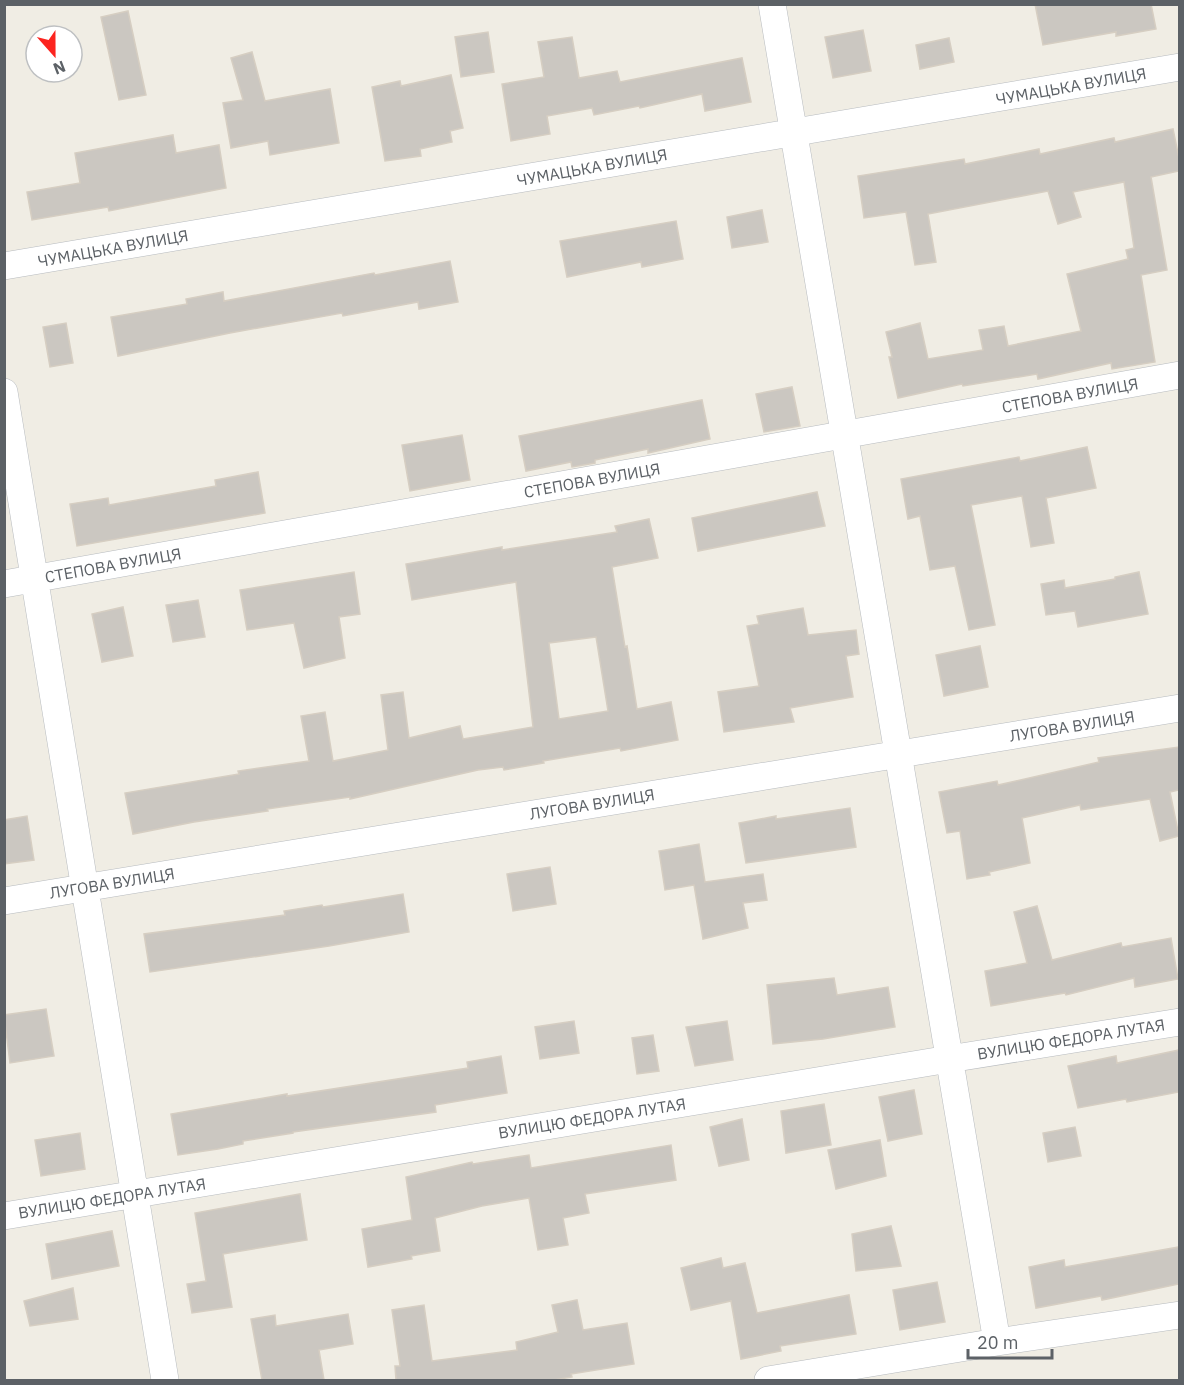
<svg xmlns="http://www.w3.org/2000/svg" width="1184" height="1385" font-family="'IBM Plex Sans',sans-serif">
  <rect width="100%" height="100%" fill="#f0ede4"/>
  <!-- building -->
  <path fill="#cbc7c1" stroke="#d6cec2" stroke-width="1.5" fill-rule="evenodd" d="M1035 4H1151L1156 29 1116 36V32L1043 45Z
    M128 11 146 95 119 100 101 17Z
    M863 30 871 71 833 78 825 37Z
    M488 32 494 72 461 77 455 37Z
    M572 37 579 78 617 71 620 82 742 58 751 102 705 111 702 94 640 108 639 106 594 115 592 108 547 116 550 134 511 141 502 84 544 77 538 42Z
    M949 38 954 62 920 69 916 45Z
    M252 52 265 101 330 89 339 143 270 155 268 141 231 148 223 103 243 100 231 58Z
    M451 75 463 128 450 131 452 142 420 149 421 156 385 161 372 87 400 81 401 86Z
    M1173 129 1179 158V171L1151 177 1167 270 1141 275 1155 362 1112 369 1111 363 1038 379 1037 374 963 386 962 384 898 398 889 357H892L886 332 920 323 928 359 983 350 979 330 1004 326 1008 346 1081 331 1067 274 1128 259 1126 250 1134 248 1124 182 1073 192 1081 217 1058 224 1048 191 928 214 936 262 915 265 906 212 864 218 858 176 964 159 965 164 1039 149 1040 154 1114 138 1115 142Z
    M173 135 176 153 219 145 226 188 109 211 108 207 32 220 27 192 80 183 75 153Z
    M762 210 768 242 732 248 727 217Z
    M676 221 683 259 642 267 641 262 567 277 560 241Z
    M450 261 458 302 419 309 418 302 343 316 342 313 230 333 118 356 111 317 187 304 186 299 223 292 224 301 374 273 375 275Z
    M66 323 73 363 50 367 43 327Z
    M792 387 800 426 764 432 756 394Z
    M702 400 710 439 648 453V449L595 460V463L572 467 571 462 526 471 519 436Z
    M462 435 470 480 410 491 402 445Z
    M1087 447 1096 488 1046 498 1054 543 1031 547 1022 496 971 505 995 625 969 630 955 566 930 570 920 516 908 519 901 479 1019 457 1020 461Z
    M258 472 265 513 77 546 70 504 108 498 109 505 216 486 215 480Z
    M817 492 825 526 698 551 692 518Z
    M649 519 658 558 612 567 625 647 627 646 637 709 671 702 678 740 621 751 620 748 543 761 544 763 504 770 503 767 478 770 350 799V797L267 809 268 811 194 822 133 834 125 793 239 774 238 771 309 761 301 716 325 712 333 761 388 750 381 695 403 692 409 738 460 726 463 739 533 727 516 582 412 600 406 564 502 547V550L617 532 615 526ZM596 637 608 711 559 719 549 643Z
    M354 572 360 614 339 617 345 658 304 668 294 623 247 630 240 590Z
    M1139 572 1148 614 1078 627 1075 611 1046 615 1041 584 1064 580 1065 588 1115 579V577Z
    M198 600 205 637 173 642 166 605Z
    M123 607 133 656 102 662 92 614Z
    M803 608 808 635 856 630 859 654 846 656 853 697 790 708 794 722 724 732 718 692 759 686 747 626 759 624 757 616Z
    M980 646 988 687 944 696 936 655Z
    M1179 747V790L1170 792 1179 836 1160 841 1150 799 1081 810 1080 805 1022 818 1030 863 989 872 990 875 967 879 960 831 947 833 939 792 997 781 998 785 1099 762 1098 758Z
    M850 808 856 847 746 863 739 823 776 816V819Z
    M27 816 34 860 4 864V820Z
    M699 844 705 882 763 874 767 900 743 903 748 928 703 939 694 885 665 890 659 851Z
    M550 867 556 904 513 911 507 874Z
    M403 894 409 932 329 946 150 972 144 934 285 915 284 911 322 905 323 907Z
    M1037 906 1052 960 1121 943 1122 947 1171 938 1178 979 1135 987 1134 978 1066 995 1065 993 991 1006 985 971 1027 963 1014 912Z
    M834 978 837 995 888 987 895 1027 823 1039 773 1044 767 985Z
    M46 1009 54 1056 10 1063 4 1015Z
    M574 1021 579 1053 540 1059 535 1027Z
    M727 1021 733 1060 695 1066 686 1027Z
    M653 1035 659 1071 637 1074 632 1038Z
    M1179 1050V1092L1127 1102 1126 1099 1078 1108 1068 1066 1116 1056 1117 1063Z
    M501 1056 507 1093 435 1105 436 1112 293 1132V1133L243 1141V1144L218 1149 178 1155 171 1114 287 1094V1096L468 1068 467 1062Z
    M914 1090 922 1134 888 1141 879 1097Z
    M824 1104 831 1145 786 1153 781 1111Z
    M742 1119 749 1160 719 1166 710 1127Z
    M1075 1127 1081 1156 1048 1162 1043 1133Z
    M80 1133 85 1169 41 1176 35 1140Z
    M880 1140 886 1176 836 1189 828 1150Z
    M671 1145 676 1180 585 1194 589 1213 563 1218 568 1245 538 1250 529 1198 482 1206 435 1218 440 1251 411 1256 412 1259 368 1267 362 1229 412 1220 406 1177 472 1162 473 1164 529 1155 531 1168Z
    M300 1194 307 1240 223 1254 232 1307 192 1313 187 1284 206 1281 195 1213Z
    M891 1226 901 1266 856 1271 852 1234Z
    M112 1231 119 1266 52 1279 46 1244Z
    M1179 1247V1284L1102 1300 1101 1296 1036 1308 1029 1267 1064 1260 1065 1267Z
    M721 1258 723 1268 745 1263 757 1313 849 1295 856 1334 780 1346 781 1351 741 1359 731 1301 691 1310 681 1268Z
    M937 1282 945 1322 900 1330 893 1290Z
    M73 1288 78 1319 30 1326 24 1301Z
    M577 1300 583 1330 627 1323 634 1364 571 1374 572 1377 554 1380H396L395 1366H400L392 1310 424 1305 432 1361 517 1350 516 1342 558 1332 552 1305Z
    M348 1314 353 1344 319 1350 324 1380H262L251 1319 275 1315 276 1326Z"/>
  <g fill="none" stroke-linecap="round" stroke-linejoin="round">
    <!-- street casing -->
    <g stroke="#b7bbbf" stroke-width="28">
      <path id="street" d="M772 4 997 1342
        M4 266 1180 67
        M4 392 165 1380
        M4 584 1180 375
        M4 901 1180 708
        M4 1216 949 1059 1180 1022
        M768 1380 997 1342 1180 1315"/>
    </g>
    <!-- street -->
    <use href="#street" stroke="#fff" stroke-width="27"/>
  </g>
  <g text-anchor="middle" dominant-baseline="central" stroke-width="4.5" stroke-linejoin="round" paint-order="stroke">
    <!-- street labels -->
    <g font-size="16" fill="#5c6166" stroke="#fff">
      <text transform="translate(1071 86) rotate(-10)">ЧУМАЦЬКА ВУЛИЦЯ</text>
      <text transform="translate(592 167) rotate(-10)">ЧУМАЦЬКА ВУЛИЦЯ</text>
      <text transform="translate(113 248) rotate(-10)">ЧУМАЦЬКА ВУЛИЦЯ</text>
      <text transform="translate(1070 395) rotate(-10)">СТЕПОВА ВУЛИЦЯ</text>
      <text transform="translate(592 480) rotate(-10)">СТЕПОВА ВУЛИЦЯ</text>
      <text transform="translate(113 565) rotate(-10)">СТЕПОВА ВУЛИЦЯ</text>
      <text transform="translate(1072 726) rotate(-9)">ЛУГОВА ВУЛИЦЯ</text>
      <text transform="translate(592 804) rotate(-9)">ЛУГОВА ВУЛИЦЯ</text>
      <text transform="translate(112 883) rotate(-9)">ЛУГОВА ВУЛИЦЯ</text>
      <text transform="translate(1071 1039) rotate(-9)">ВУЛИЦЮ ФЕДОРА ЛУТАЯ</text>
      <text transform="translate(592 1118) rotate(-9)">ВУЛИЦЮ ФЕДОРА ЛУТАЯ</text>
      <text transform="translate(112 1198) rotate(-9)">ВУЛИЦЮ ФЕДОРА ЛУТАЯ</text>
    </g>
  </g>
  <!-- border -->
  <rect width="1184" height="1385" fill="none" stroke="#5c6166" stroke-width="12"/>
  <!-- north arrow -->
  <g transform="translate(54 54) rotate(159)"><circle r="28" fill="#ffffff" stroke="#bec0c2" stroke-width="1.5"/>
  <path d="M0-4.5L10 22L0 15L-10 22Z" fill="#fc241f"/>
  <text y="-9" font-size="16" font-weight="bold" text-anchor="middle" fill="#5c6166">N</text>
  </g>
  <!-- scale -->
  <path d="M968 1349v9h84v-9" fill="none" stroke="#5c6166" stroke-width="3"/>
  <text x="977" y="1349" font-size="18" fill="#5c6166" stroke="#ffffff" stroke-width="4.5" paint-order="stroke">20 m</text>
</svg>
